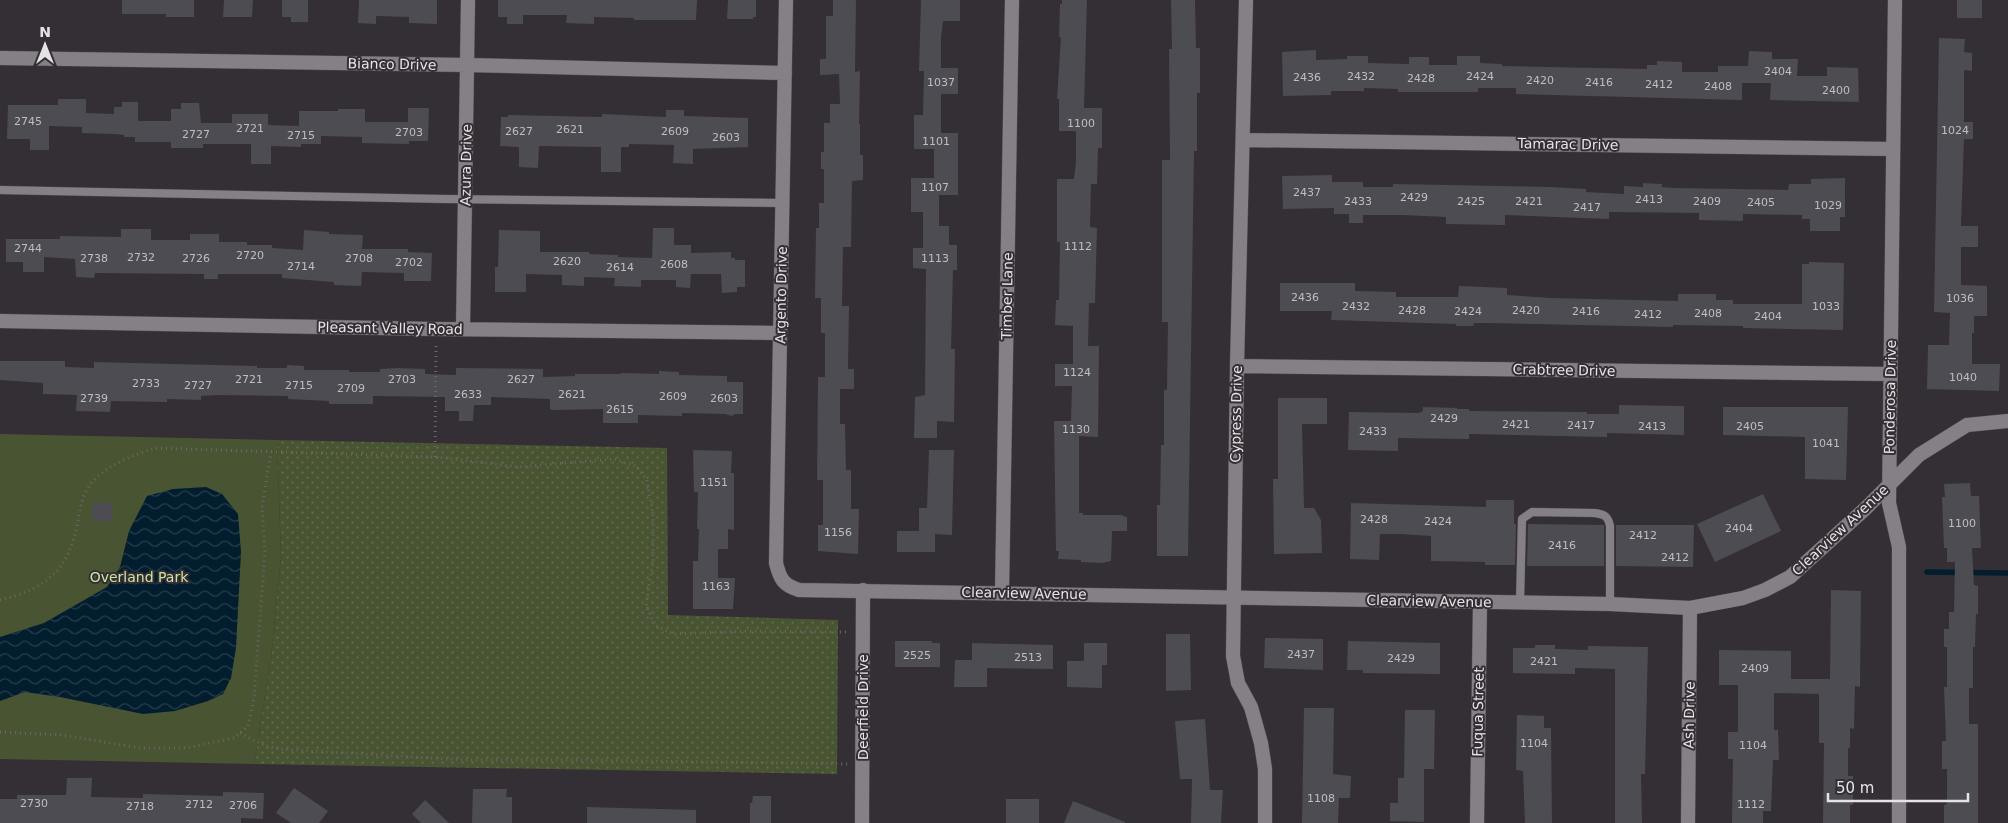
<svg xmlns="http://www.w3.org/2000/svg" width="2008" height="823" font-family="'DejaVu Sans',sans-serif">
  <defs>
    <pattern id="grass-dots" width="8" height="8" patternUnits="userSpaceOnUse" patternTransform="scale(1.25)"><rect width="8" height="8" fill="#495432"/><path d="M2 2h.1M6 6h.1" fill="none" stroke="#636c50" stroke-width="1.8" stroke-linecap="round"/></pattern>
    <pattern id="water-waves" width="16" height="10" patternUnits="userSpaceOnUse" patternTransform="scale(1.25)"><rect width="16" height="10" fill="#021d2e"/><path d="M0 5q4-4 8 0t8 0" fill="none" stroke="#273e4c"/></pattern>
  </defs>
  <rect width="100%" height="100%" fill="#342f34"/>
  <!-- grass -->
  <path fill="url(#grass-dots)" d="M277 440 667 448 668 615 838 620 837 774 254 764 271 658 281 556Z"/>
  <!-- green -->
  <path fill="#495432" d="M0 434 277 440 281 556 271 658 254 764 0 759Z"/>
  <!-- water -->
  <path fill="url(#water-waves)" d="M206 487 222 494 238 514 241 552 236 648 231 678 223 694 208 701 175 711 143 714 60 697 25 692 0 701V637L44 623 107 587 120 567 129 531 147 496 173 489Z"/>
  <g fill="none" stroke-linecap="round" stroke-linejoin="round">
    <!-- stream -->
    <path stroke="#021d2e" stroke-width="5.5" d="M1927 572 2008 573"/>
  </g>
  <!-- building -->
  <path fill="#4c4c52" d="M122 0H194V17H166V14H122Z
    M224 0H253L252 17H223Z
    M282 0H308V22H291V17H282Z
    M359 0H437V24L409 23V17L376 16V24L358 23Z
    M498 0H697L696 20H634V18L594 17V24L566 23 567 15H523V24H507V17H498Z
    M728 0H756V17H753V19H727Z
    M833 0H856L855 72 860 71 859 124H860V155H863V180L852 181 851 247H843L842 306H849L848 369H854V389H840V424H845L846 470H851V509H859L858 554 818 551V525H823V480H817L818 377H825V333H821V298H815L816 228H819V203H824V169H821V152H824V123H830V104H840L839 74 820 75V59H826V16H833Z
    M921 0H960V21H943L941 38V68H958V94H941V133H958V195H939V226H949V245H957V270H953L951 349H955L954 422 937 421V438H914L915 397 925 395 926 269 913 268V248H923V212H911V178H934V149H914V115H923L924 71H919Z
    M1062 0H1087L1084 108H1102V148H1098L1097 184H1091L1090 227 1097 228 1095 303H1089L1088 346H1099L1098 437 1079 436V513H1083V515H1123V516L1127 517V531H1112L1111 561 1102 563 1081 562V560L1058 559 1059 551H1056L1054 421H1071L1072 386H1055V364H1073V326L1055 325 1056 300H1059L1060 242H1057V179H1074L1076 162V131H1059V99H1057L1061 37H1059L1060 4H1062Z
    M1171 0H1195L1196 48H1200V93H1197V151H1194L1188 556H1157V505H1160L1161 445H1164V390H1167L1168 322H1162V160H1170L1169 49H1172Z
    M1957 0H1982V18H1957Z
    M1939 38 1965 39 1964 52 1972 53V71L1964 70V122H1973V139H1964L1961 226H1978V247H1961V285L1987 286V316H1974V333H1972V364H2000L1999 391 1927 389 1928 345H1949L1950 313 1934 312Z
    M1316 50V60L1347 59V56H1368V63L1409 64V57H1429V65H1457V56H1480V63L1502 64V66L1647 69V65H1657V61L1682 62V72H1718V66H1748L1749 51 1772 52V59H1798L1797 76H1827V67L1858 68 1859 102 1770 100 1771 83H1742V100L1516 94V88H1478V92H1398V89L1364 88V91H1331V95L1283 96 1282 52Z
    M58 99H86V113L114 114V107H122V102H138V121H171V109H181V103H199L201 123H232V114H268V125L299 126V111H338V109H365V122H408V108H429L428 141H409V144L362 143V137L321 136V144H301V147L271 146V164H251V144H203V148H171V142H135V137H124V135L114 134 82 133V127L49 126V150H30V139H7L8 105H58Z
    M666 110H684V116L748 118V147L693 149V164L673 163 674 145 629 144V147H621V172H601V147L539 146 538 168 519 167V147L500 146 501 117H508V115L602 117V114L666 117Z
    M1332 175V182H1363V187H1393V184L1551 187 1586 189V192L1624 194V186L1643 187V183L1662 184V187L1675 188 1788 190 1789 184H1811V179L1845 178V217H1840V231H1810V219H1802V215L1743 214V221L1699 220V213L1609 212V219L1505 215V225L1446 224V217L1402 215H1363V223H1349V214H1334V208L1283 209 1282 176Z
    M653 228H674V245H691V253L731 252V258H735V260H745V287H737V292L722 293 721 274H691L690 288 676 287V280H641V287L614 286 615 278 584 277V286L562 285V275L526 274V292H495V267H498L499 230 540 231V252H589V254L618 255V257L652 258Z
    M121 229H151V240H190V234H219V242H247V245H272V248L303 250 304 230 329 232V234L363 235 362 249H408V252L432 253 431 281H404V273L362 272 361 286 334 285V282L282 278V274H218V279H204V274L95 273 94 278 76 277 75 259 44 257V272H23V262H6V239H60V236L121 237Z
    M1809 262 1844 263 1843 330 1743 328V326L1673 325V327L1491 323H1474L1473 326H1456V324L1331 320 1332 311H1280V283H1355V291L1396 292V297H1458L1459 286 1507 288V295L1551 298 1678 301V294H1716V300H1733V304H1802V264H1809Z
    M0 361H65V367L94 368V362L257 366V368H287V365L304 366V370H349V372H380V369L398 368 425 369V374L456 375V368L543 369V377L575 376V374H621V373L659 374V371L679 372V375L727 376V382H743V414H735L732 416 725 414 682 413V416L638 415V423H603V409L553 410 550 409V399L491 397V405H474L473 421H459V411H445V397L373 396V404H329V401L288 399V396L219 395 201 396V400L167 399V402L111 401 110 412 76 411 77 395 43 394V383L0 380Z
    M1278 398H1327V424H1302L1304 508H1314L1321 520 1322 553 1274 554 1273 479H1278Z
    M1619 405 1684 406V435L1607 433V437L1469 434V439L1398 438V451L1348 450 1349 412 1419 413 1423 411V407L1457 408V409H1469V411L1587 412V414H1619Z
    M1723 407H1848L1846 480 1805 479V437L1723 435Z
    M693 450 732 451 731 473H734V530L728 529V549H718V578H735L733 609H693V561H698L699 529H697L698 492H694Z
    M929 450H954L952 535 935 534V552H897V531H919V508H927Z
    M1970 483 1971 496H1979L1981 548H1972L1974 585 1978 586V614H1976L1975 647H1973V688H1969V724H1978V823H1944V805L1947 804V769H1942V741H1946L1944 687H1947V647H1944V629H1949V612H1954L1955 562H1947V548H1944L1942 497H1945L1944 484Z
    M1763 494 1781 531 1715 562 1697 524Z
    M1486 500H1514V524H1516L1515 565H1485V562L1431 561V536L1400 534H1380L1379 560 1350 559 1351 503 1486 507Z
    M93 502 112 503V521H92Z
    M1528 524 1604 525V566H1527Z
    M1616 525H1694L1693 567 1616 566Z
    M1831 590 1861 591 1860 687 1855 686 1854 729 1850 728V748H1848V776H1853V805H1850V823H1823L1824 743H1819V694L1774 693V730H1778L1779 760H1773L1771 811H1763V823H1732L1733 759H1728V732H1738V685H1719V650L1791 651V679H1830Z
    M1166 634H1190L1191 690 1166 691Z
    M1265 638 1323 639V670L1264 668Z
    M895 641H932V643H940V667H895Z
    M1348 641 1440 643V674L1363 673V670H1347Z
    M972 643 1053 645V669L987 668V687H954L955 660H972Z
    M1084 643H1107V665H1102V688L1067 687V661H1084Z
    M1535 645H1555V649L1588 650V646L1648 647 1645 774H1641L1642 823H1615V669L1575 668V674L1513 673V648H1535Z
    M1304 708H1334L1333 774 1351 776 1350 798H1339L1338 823H1302Z
    M1405 710H1435L1434 769H1424V822L1390 821V803H1398V778H1404Z
    M1517 715 1544 716V728H1551L1552 823H1525L1523 771 1516 770Z
    M1205 719 1210 790H1223L1221 823H1191L1192 779H1180L1175 721Z
    M67 778H92L91 797 143 798V794L223 796V792L264 793 263 819 241 818V823H0V799H17V795H66Z
    M294 788 328 811 319 823H291L276 813Z
    M473 789H507L506 797H512V823H472Z
    M753 796H771V823H750V803H752Z
    M1006 799H1039V823H1006Z
    M425 800 449 823H421L412 814Z
    M1073 801 1125 822V823H1064Z
    M587 807 696 810V823H587Z"/>
  <g fill="none" stroke-linecap="round" stroke-linejoin="round">
    <!-- service casing -->
    <g stroke="#504c51" stroke-width="9">
      <path id="service" d="M0 190 445 199 782 203
        M1520 603 1522 519 1532 512 1594 513C1604 514 1608 516 1610 526V604"/>
    </g>
    <!-- minor casing -->
    <g stroke="#504c51" stroke-width="15">
      <path id="minor" d="M786 0 776 563C780 579 783 585 799 590L1610 604 1690 608 1743 598 1765 590 1790 577 1866 508 1919 455 1967 425 2008 421
        M1246 0 1237 366 1233 656 1238 683 1251 707 1261 743 1265 769V823
        M1895 0 1889 503 1899 547V823
        M0 58 467 65 785 73
        M1243 140 1893 149
        M0 321 436 329 780 333
        M463 329 468 0
        M1237 366 1890 374
        M1002 593 1012 0
        M862 823 863 590
        M1477 823 1480 602
        M1688 823 1690 608"/>
    </g>
    <!-- path -->
    <path stroke="#6a666a" stroke-width="3" stroke-dasharray="1 4" stroke-linecap="butt" d="M435 457 436 343
      M0 600C48 588 68 571 78 522 80 508 83 491 94 480 111 463 134 455 155 448L435 457 519 467 614 459 636 466 647 480 653 514V560L646 606 656 626 674 634 749 631 848 632
      M0 732 62 735 140 748H186L234 738 248 726 254 698 265 552 262 507 271 452
      M240 733 265 746 279 749 465 760H579L848 764"/>
    <!-- service -->
    <use href="#service" stroke="#858085" stroke-width="8"/>
    <!-- minor -->
    <use href="#minor" stroke="#858085" stroke-width="14"/>
  </g>
  <g text-anchor="middle" dominant-baseline="central" stroke-width="4" stroke-linejoin="round" paint-order="stroke">
    <!-- number labels -->
    <g font-size="11" fill="#c0bdc1">
      <text x="1778" y="71">2404</text>
      <text x="1361" y="76">2432</text>
      <text x="1480" y="76">2424</text>
      <text x="1307" y="77">2436</text>
      <text x="1421" y="78">2428</text>
      <text x="1540" y="80">2420</text>
      <text x="941" y="82">1037</text>
      <text x="1599" y="82">2416</text>
      <text x="1659" y="84">2412</text>
      <text x="1718" y="86">2408</text>
      <text x="1836" y="90">2400</text>
      <text x="28" y="121">2745</text>
      <text x="1081" y="123">1100</text>
      <text x="250" y="128">2721</text>
      <text x="570" y="129">2621</text>
      <text x="1955" y="130">1024</text>
      <text x="519" y="131">2627</text>
      <text x="675" y="131">2609</text>
      <text x="409" y="132">2703</text>
      <text x="196" y="134">2727</text>
      <text x="301" y="135">2715</text>
      <text x="726" y="137">2603</text>
      <text x="936" y="141">1101</text>
      <text x="935" y="187">1107</text>
      <text x="1307" y="192">2437</text>
      <text x="1414" y="197">2429</text>
      <text x="1649" y="199">2413</text>
      <text x="1358" y="201">2433</text>
      <text x="1471" y="201">2425</text>
      <text x="1529" y="201">2421</text>
      <text x="1707" y="201">2409</text>
      <text x="1761" y="202">2405</text>
      <text x="1828" y="205">1029</text>
      <text x="1587" y="207">2417</text>
      <text x="1078" y="246">1112</text>
      <text x="28" y="248">2744</text>
      <text x="250" y="255">2720</text>
      <text x="141" y="257">2732</text>
      <text x="94" y="258">2738</text>
      <text x="196" y="258">2726</text>
      <text x="359" y="258">2708</text>
      <text x="935" y="258">1113</text>
      <text x="567" y="261">2620</text>
      <text x="409" y="262">2702</text>
      <text x="674" y="264">2608</text>
      <text x="301" y="266">2714</text>
      <text x="620" y="267">2614</text>
      <text x="1305" y="297">2436</text>
      <text x="1960" y="298">1036</text>
      <text x="1356" y="306">2432</text>
      <text x="1826" y="306">1033</text>
      <text x="1412" y="310">2428</text>
      <text x="1526" y="310">2420</text>
      <text x="1468" y="311">2424</text>
      <text x="1586" y="311">2416</text>
      <text x="1708" y="313">2408</text>
      <text x="1648" y="314">2412</text>
      <text x="1768" y="316">2404</text>
      <text x="1077" y="372">1124</text>
      <text x="1963" y="377">1040</text>
      <text x="249" y="379">2721</text>
      <text x="402" y="379">2703</text>
      <text x="521" y="379">2627</text>
      <text x="146" y="383">2733</text>
      <text x="198" y="385">2727</text>
      <text x="299" y="385">2715</text>
      <text x="351" y="388">2709</text>
      <text x="468" y="394">2633</text>
      <text x="572" y="394">2621</text>
      <text x="673" y="396">2609</text>
      <text x="94" y="398">2739</text>
      <text x="724" y="398">2603</text>
      <text x="620" y="409">2615</text>
      <text x="1444" y="418">2429</text>
      <text x="1516" y="424">2421</text>
      <text x="1581" y="425">2417</text>
      <text x="1652" y="426">2413</text>
      <text x="1750" y="426">2405</text>
      <text x="1076" y="429">1130</text>
      <text x="1373" y="431">2433</text>
      <text x="1826" y="443">1041</text>
      <text x="714" y="482">1151</text>
      <text x="1374" y="519">2428</text>
      <text x="1438" y="521">2424</text>
      <text x="1962" y="523">1100</text>
      <text x="1739" y="528">2404</text>
      <text x="838" y="532">1156</text>
      <text x="1643" y="535">2412</text>
      <text x="1562" y="545">2416</text>
      <text x="1675" y="557">2412</text>
      <text x="716" y="586">1163</text>
      <text x="1301" y="654">2437</text>
      <text x="917" y="655">2525</text>
      <text x="1028" y="657">2513</text>
      <text x="1401" y="658">2429</text>
      <text x="1544" y="661">2421</text>
      <text x="1755" y="668">2409</text>
      <text x="1534" y="743">1104</text>
      <text x="1753" y="745">1104</text>
      <text x="1321" y="798">1108</text>
      <text x="34" y="803">2730</text>
      <text x="199" y="804">2712</text>
      <text x="1751" y="804">1112</text>
      <text x="243" y="805">2706</text>
      <text x="140" y="806">2718</text>
    </g>
    <!-- street labels -->
    <g font-size="14" fill="#e6e3e6" stroke="#342f34">
      <text transform="translate(392 64) rotate(1)">Bianco Drive</text>
      <text transform="translate(1568 144) rotate(1)">Tamarac Drive</text>
      <text transform="translate(466 165) rotate(-89)">Azura Drive</text>
      <text transform="translate(781 295) rotate(-89)">Argento Drive</text>
      <text transform="translate(1007 296) rotate(-89)">Timber Lane</text>
      <text transform="translate(390 328) rotate(1)">Pleasant Valley Road</text>
      <text transform="translate(1564 370) rotate(1)">Crabtree Drive</text>
      <text transform="translate(1890 397) rotate(-89)">Ponderosa Drive</text>
      <text transform="translate(1236 414) rotate(-89)">Cypress Drive</text>
      <text transform="translate(1840 530) rotate(-43)">Clearview Avenue</text>
      <text transform="translate(1024 593) rotate(1)">Clearview Avenue</text>
      <text transform="translate(1429 601) rotate(1)">Clearview Avenue</text>
      <text transform="translate(863 707) rotate(-90)">Deerfield Drive</text>
      <text transform="translate(1478 712) rotate(-89)">Fuqua Street</text>
      <text transform="translate(1689 715) rotate(-89)">Ash Drive</text>
    </g>
    <!-- park labels -->
    <g font-size="14" fill="#cde4a2" stroke="#342f34">
      <text x="139" y="577">Overland Park</text>
    </g>
  </g>
  <!-- north arrow -->
  <g transform="translate(45 45)" stroke="#342f34" stroke-width="4" paint-order="stroke">
  <path d="M0-4L9 19L0 12L-9 19Z" fill="#e6e3e6"/>
  <text y="-8" font-size="14" font-weight="bold" text-anchor="middle" fill="#e6e3e6">N</text>
  </g>
  <!-- scale -->
  <path d="M1828 793v8h140v-8" fill="none" stroke="#e6e3e6" stroke-width="2.5"/>
  <text x="1836" y="793" font-size="15" fill="#e6e3e6" stroke="#342f34" stroke-width="4" paint-order="stroke">50 m</text>
</svg>
